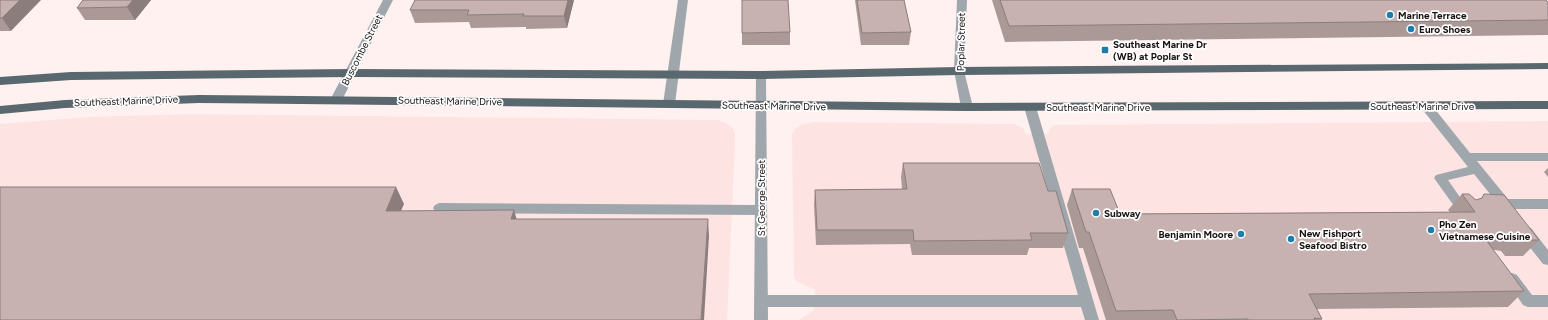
<svg xmlns="http://www.w3.org/2000/svg" width="1548" height="320" font-family="Figtree,sans-serif">
  <rect width="100%" height="100%" fill="#fff1f0"/>
  <!-- built -->
  <path fill="#fde4e2" d="M192 114 717 120 724 122 732 127 735 133V143L727 320H0V124L87 117Z
    M1548 121V320H799L814 310 815 290 796 281 794 277 792 134 796 128 803 124 814 122 1014 124 1023 128 1026 134H1048L1051 127 1055 125Z"/>
  <g fill="none" stroke-linecap="round" stroke-linejoin="round">
    <!-- service -->
    <path fill="#9fa7ac" fill-rule="evenodd" d="M1426 102 1430 103 1470 153H1548V161H1477L1508 199H1548V209H1511L1506 211 1502 209 1474 174 1448 180 1469 210 1467 213 1463 215 1459 213 1434 178 1436 175 1468 167 1422 109 1420 106 1422 103Z
      M1030 103 1034 104 1036 107 1099 320H1085L1081 307H761L756 305 754 301 756 297 761 295H1078L1024 107 1026 104Z
      M439 203 761 205 765 207 767 210 765 213 761 215 439 213 435 211 433 208 435 205Z
      M1526 227 1531 228 1548 250V265L1543 264 1521 236 1520 232 1521 228Z
      M1512 273 1517 275 1532 295H1548V307H1528L1523 305 1505 279 1507 275Z"/>
    <!-- minor -->
    <path fill="#9fa7ac" fill-rule="evenodd" d="M383 0H393L342 100 340 103H332L330 100Z
      M678 0H688L675 104 673 107H665L663 104Z
      M957 0H967L964 71 973 107 971 110H963L961 107 954 71Z
      M761 71 765 72 766 75 768 320H754L756 75 757 72Z"/>
    <!-- primary -->
    <path fill="#59676f" fill-rule="evenodd" d="M1548 63V69L959 75 761 79 351 77 71 80 0 85V77L71 72 351 69 761 71 959 67Z
      M199 95 967 103 1548 101V109L967 111 199 103 65 108 0 114V106L65 100Z"/>
  </g>
  <!-- wall -->
  <path fill="#ab9998" d="M0 0 11 31H0Z
    M83 0H151L135 20H85L77 8Z
    M415 0H574L567 28 526 29V27L471 28 469 22 415 23 410 10Z
    M855 0H904L911 32 909 45H861Z
    M992 0H1546L1548 20V35L1005 42Z
    M790 32V45H742V33Z
    M903 163 1048 191 1068 233 1063 248H1029L1027 255H912L910 244 816 245 814 205 815 190 902 189 901 177Z
    M1548 168V177L1544 172Z
    M1072 189 1120 214 1450 212 1448 210 1462 194 1476 200 1481 199 1484 194 1539 240 1523 256H1505L1501 251 1495 250H1493L1524 291 1508 307 1317 309 1322 319 1321 320H1106L1083 248H1079L1067 205Z"/>
  <!-- shaded-wall -->
  <path fill="#8b7d7c" d="M20 0H41L11 31 2 18Z
    M133 0H151L135 20 127 7Z
    M568 0H574L567 28 564 16Z
    M396 187 404 204 394 227 386 211Z
    M514 210 519 227 511 219Z
    M708 219 709 236 704 320H701Z"/>
  <!-- building -->
  <path fill="#c7b2b1" stroke="#8b7d7c" d="M0 0H20L2 18H0Z
    M83 0H133L127 7 77 8Z
    M415 0H568L564 16H523L524 14 467 15 469 10H410Z
    M742 0H788L790 32 742 33Z
    M857 0H904L911 32 862 33Z
    M1000 0H1546L1548 2V20L1009 26Z
    M903 163H1039L1048 191H1056L1068 233H1030L1032 240 914 241 913 230H817L815 190 907 189Z
    M0 187H396L386 211 514 210 511 219H708L701 320H0Z
    M1072 189H1110L1120 214 1475 212 1462 194H1469L1476 200 1482 198 1484 194 1504 195 1539 240H1520L1517 235 1511 234 1505 235 1502 240H1486L1524 291 1309 294 1322 319 1314 318 1315 320H1248V319L1177 320 1173 310 1116 311 1089 232H1086Z"/>
  <!-- markers -->
  <g fill="#1f7daa" stroke="#fff" stroke-width="1.5">
    <circle cx="1390" cy="15" r="4"/>
    <circle cx="1411" cy="29" r="4"/>
    <rect x="1101" y="46" width="8" height="8" rx="2"/>
    <circle cx="1096" cy="213" r="4"/>
    <circle cx="1431" cy="230" r="4"/>
    <circle cx="1241" cy="234" r="4"/>
    <circle cx="1291" cy="239" r="4"/>
  </g>
  <g text-anchor="middle" dominant-baseline="central" stroke-width="3.5" stroke-linejoin="round" paint-order="stroke">
    <!-- poi labels -->
    <g font-size="10" font-weight="bold" fill="#171010" stroke="#fff" text-anchor="start">
      <text x="1398" y="15">Marine Terrace</text>
      <text x="1419" y="29">Euro Shoes</text>
      <text x="1113" y="44">Southeast Marine Dr<tspan x="1113" dy="12">(WB) at Poplar St</tspan></text>
      <text x="1104" y="213">Subway</text>
      <text x="1439" y="224">Pho Zen<tspan x="1439" dy="12">Vietnamese Cuisine</tspan></text>
      <text x="1299" y="233">New Fishport<tspan x="1299" dy="12">Seafood Bistro</tspan></text>
      <text x="1233" y="234" text-anchor="end">Benjamin Moore</text>
    </g>
    <!-- street labels -->
    <g font-size="10" fill="#171010" stroke="#fff">
      <text transform="translate(961 42) rotate(-89)">Poplar Street</text>
      <text transform="translate(362 50) rotate(-63)">Buscombe Street</text>
      <text transform="translate(126 101) rotate(-2)">Southeast Marine Drive</text>
      <text transform="translate(450 101) rotate(1)">Southeast Marine Drive</text>
      <text transform="translate(774 106) rotate(1)">Southeast Marine Drive</text>
      <text x="1422" y="106">Southeast Marine Drive</text>
      <text x="1098" y="107">Southeast Marine Drive</text>
      <text transform="translate(761 198) rotate(-90)">St George Street</text>
    </g>
  </g>
</svg>
